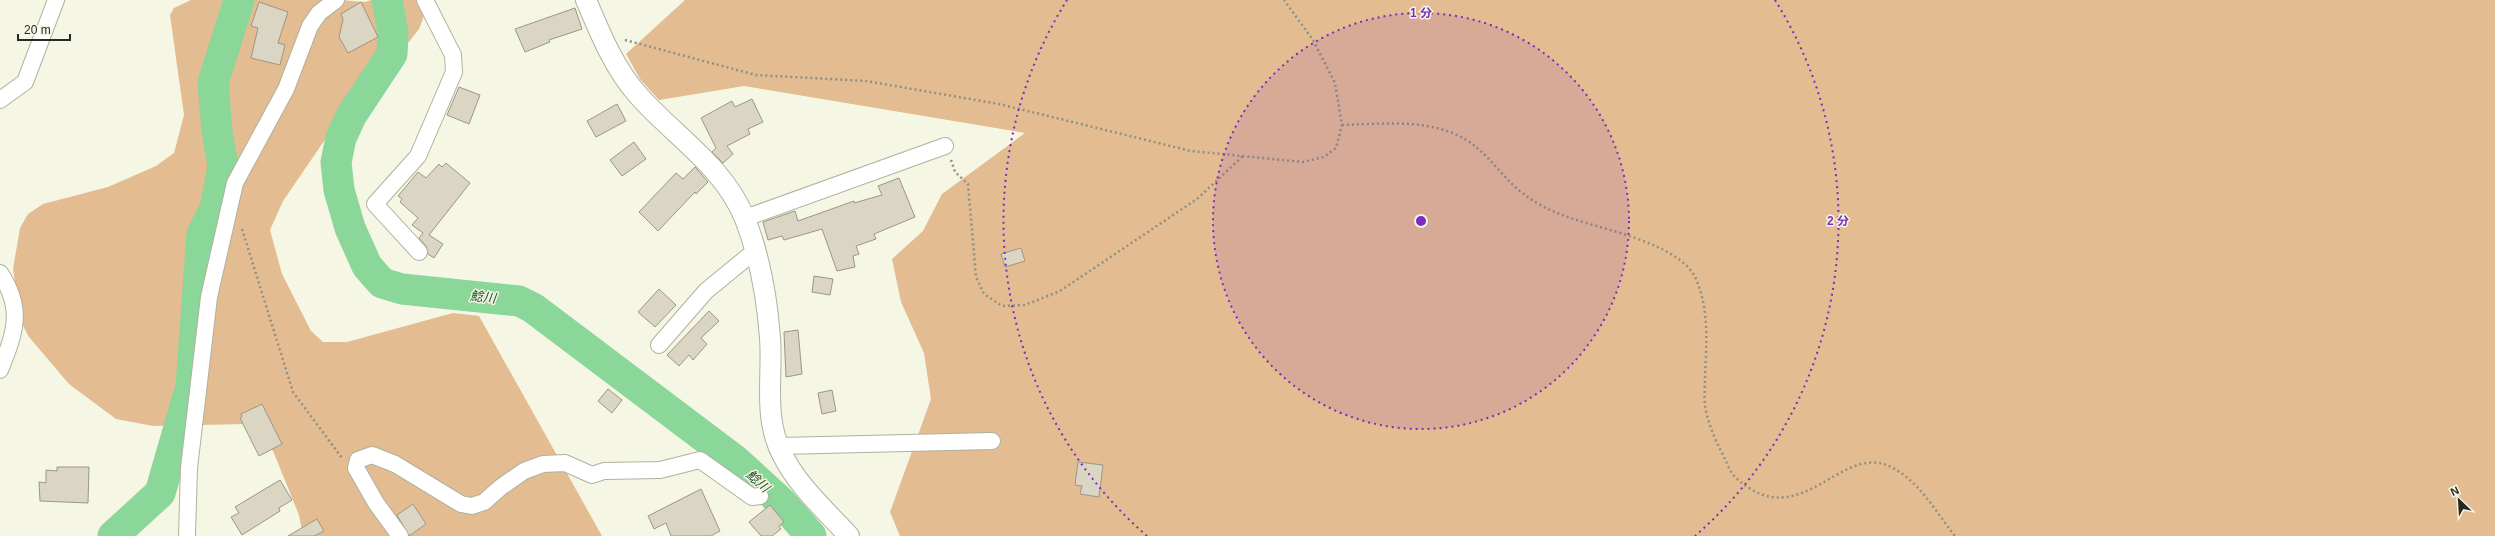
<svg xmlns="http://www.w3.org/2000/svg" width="2495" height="536" font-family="Arial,'Noto Sans JP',sans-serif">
  <rect width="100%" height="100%" fill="#f5f6e3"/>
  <!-- green -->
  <path fill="#e3bc91" d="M191 0H340L365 2 371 0H430L419 29 374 86 352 100 283 201 270 230 282 274 311 331 323 342H347L453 313 479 316 602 536H303L299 515 273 451 246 424 153 426 116 419 69 384 29 337 21 322 13 269 20 228 28 214 43 204 108 187 156 166 174 153 184 115 170 15 174 8Z
    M685 0H2495V536H900L890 512 931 399 924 353 901 302 892 259 923 231 942 194 1025 133 744 86 659 100 640 79 626 54Z"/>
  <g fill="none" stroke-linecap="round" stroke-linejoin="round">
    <!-- river -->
    <path stroke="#8ad799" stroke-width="31" d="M387 0 393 33 392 54 351 116 341 138 336 162 339 190 350 228 367 266 382 283 402 289 519 301 533 308 736 461 782 503 811 536
      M113 536 160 493 191 386 202 234 215 209 223 166 217 131 213 83 239 0"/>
  </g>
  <!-- building -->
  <path fill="#dbd5c4" stroke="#9c9686" d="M259 2 288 12 278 43 285 45 280 65 251 58 258 28 251 26Z
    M361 2 378 37 348 53 339 37 343 19 341 14Z
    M575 8 582 29 549 40 550 42 525 52 515 29Z
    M459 87 480 95 469 124 447 115Z
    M752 99 763 122 748 129 750 134 727 146 733 154 723 163 712 152 716 148 701 118 732 101 735 107Z
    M617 104 626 121 596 137 587 121Z
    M634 142 646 159 622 176 610 160Z
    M446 163 470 183 429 235 443 244 434 258 428 254 426 246 419 238 423 233 412 225 418 218 400 202 402 199 398 196 418 172 426 178 439 164 442 167Z
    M695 167 708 182 696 194 695 192 658 231 639 212 676 173 683 179Z
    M899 178 915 217 874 234 876 239 856 246 859 254 853 256 855 267 837 271 822 229 784 240 782 236 768 240 763 222 795 211 798 221 854 201V203L882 195 878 186Z
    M1021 248 1025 261 1005 267 1001 254Z
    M814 276 833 279 830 295 812 292Z
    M659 289 676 305 655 327 638 312Z
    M709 311 719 321 701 338 707 344 693 360 689 355 679 366 667 355Z
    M798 330 802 374 786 377 784 332Z
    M608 389 622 400 612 413 598 401Z
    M832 390 836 411 822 414 818 393Z
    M262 404 282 444 259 456 240 418 242 417 241 414Z
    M1078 462 1103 465 1099 497 1080 494 1082 486 1075 485Z
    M57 467H89L88 503 40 501 39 482 46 483V470L57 471Z
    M280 480 292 500 279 508 280 511 242 535 231 517 239 513 235 507Z
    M701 489 720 531 711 536H671L666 523 654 529 648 516Z
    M413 504 426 524 409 536 397 515Z
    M770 505 784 522 779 526 781 529 772 536H761L749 522Z
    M317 519 324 531 314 536H288Z"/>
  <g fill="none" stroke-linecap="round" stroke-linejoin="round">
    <!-- minor casing -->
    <g stroke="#b0b19f" stroke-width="18">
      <path id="minor" d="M0 100 25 82 56 0
        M745 218 945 146
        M419 252 375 204 418 156 454 72 453 55 425 0
        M0 273C24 309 15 333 0 370
        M659 345 706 291 756 250
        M779 446 992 441
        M187 536 189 468 209 297 235 183 286 89 310 26 319 13 336 0
        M400 536 376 503 356 468 358 460 372 455 395 464 461 504 472 506 484 502 501 487 524 471 543 464 565 463 592 475 604 471 660 470 700 460 752 497 760 496"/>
    </g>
    <!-- tertiary casing -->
    <g stroke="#b0b19f" stroke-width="22">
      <path id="tertiary" d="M586 0C600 33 614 68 638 95 674 136 724 166 745 219 760 257 767 297 770 338 773 378 763 417 782 454 797 485 826 511 849 536"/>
    </g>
    <!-- path -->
    <path stroke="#8f9083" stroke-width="2.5" stroke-dasharray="2 3" stroke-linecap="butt" d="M625 40 756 75 866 81 999 104 1191 151 1303 162 1324 157 1336 148 1342 125 1335 83 1313 40 1284 0
      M1342 125C1379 124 1420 119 1455 134 1487 148 1499 176 1525 195 1533 201 1545 208 1555 212 1593 229 1678 240 1696 279 1710 311 1706 346 1705 379 1705 388 1704 397 1705 406 1708 423 1715 440 1723 455 1727 463 1730 472 1736 478 1800 536 1839 444 1889 466 1918 479 1936 512 1955 536
      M951 160 955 172 968 184 976 277 984 294 1002 306 1025 305 1060 291 1197 199 1243 156
      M242 229 293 392 342 458"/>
    <!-- minor -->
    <use href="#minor" stroke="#fff" stroke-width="16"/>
    <!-- tertiary -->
    <use href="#tertiary" stroke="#fff" stroke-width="20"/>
  </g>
  <!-- distance rings -->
  <circle cx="1421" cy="221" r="208" fill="#7b2cbf" fill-opacity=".12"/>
  <g fill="none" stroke="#7b2cbf" stroke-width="2" stroke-dasharray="2 4">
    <circle cx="1421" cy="221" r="208"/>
    <path d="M1147 536A417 417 0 0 1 1067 0M1775 0A417 417 0 0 1 1695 536"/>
  </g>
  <g text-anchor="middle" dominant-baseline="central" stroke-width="3" stroke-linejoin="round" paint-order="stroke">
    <!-- water labels -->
    <g font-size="13" font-style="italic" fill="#195028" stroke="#f5f6e3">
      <text transform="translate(483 297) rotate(6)">鯰川</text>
      <text transform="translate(758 481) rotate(42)">鯰川</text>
    </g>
  </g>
  <circle cx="1421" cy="221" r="6" fill="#7b2cbf" stroke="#f5f6e3" stroke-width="2"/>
  <g font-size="12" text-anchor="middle" font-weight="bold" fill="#7b2cbf" stroke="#f5f6e3" stroke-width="3" stroke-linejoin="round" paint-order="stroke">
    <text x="1421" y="17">1 分</text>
    <text x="1838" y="225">2 分</text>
  </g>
  <!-- north arrow -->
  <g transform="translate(2459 500) rotate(335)" stroke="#f5f6e3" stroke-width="3" paint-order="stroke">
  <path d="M0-3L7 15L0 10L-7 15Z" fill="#292923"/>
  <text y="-6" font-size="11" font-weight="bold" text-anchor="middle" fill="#292923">N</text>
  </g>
  <!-- scale -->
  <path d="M18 34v6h52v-6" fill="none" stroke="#292923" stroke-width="2"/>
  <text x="24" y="34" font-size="12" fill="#292923" stroke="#f5f6e3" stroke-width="3" paint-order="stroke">20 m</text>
</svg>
